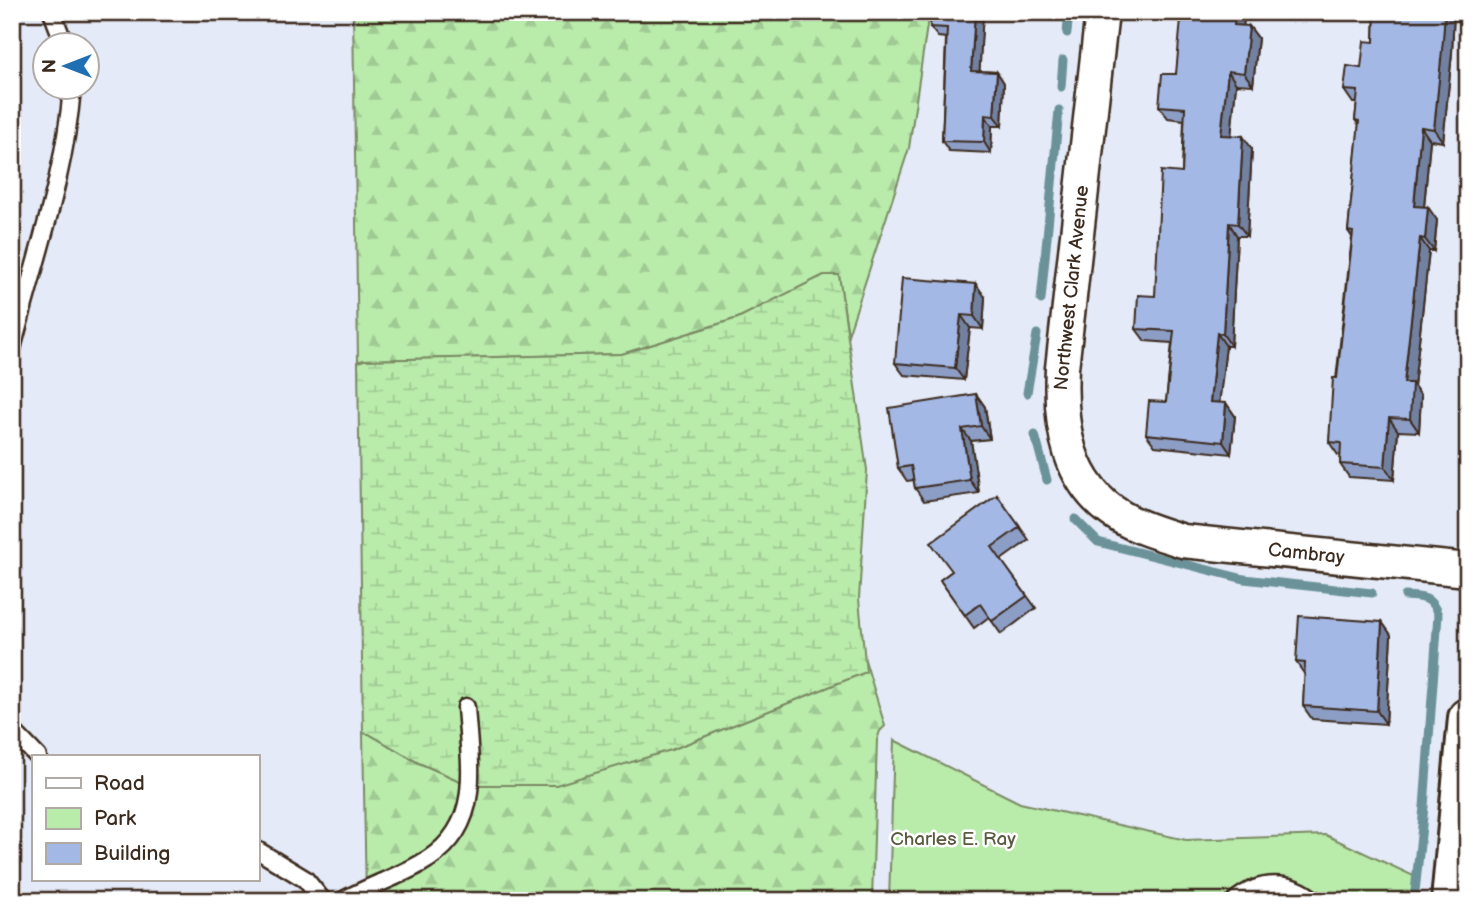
<svg xmlns="http://www.w3.org/2000/svg" width="1480" height="913" font-family="'Balsamiq Sans',sans-serif">
<defs>
<pattern id="forest-firs" width="22" height="20" patternUnits="userSpaceOnUse" patternTransform="scale(1.75)"><rect width="22" height="20" fill="#b9ebab"/><path d="M5 1l3.5 6h-7zM16 11l3.5 6h-7z" fill="#a0ca93"/></pattern>
<pattern id="wetland-marsh" width="20" height="14" patternUnits="userSpaceOnUse" patternTransform="scale(1.75)"><rect width="20" height="14" fill="#b9ebab"/><path d="M1 5h8M5 5V1M11 12h8M15 12V8" fill="none" stroke="#a0ca93"/></pattern>
</defs>
<rect width="100%" height="100%" fill="#e4eaf8"/>
<filter id="ink" filterUnits="userSpaceOnUse"><feTurbulence type="fractalNoise" baseFrequency=".0143" numOctaves="2"/><feDisplacementMap in="SourceGraphic" scale="14" xChannelSelector="R" yChannelSelector="G"/><feConvolveMatrix kernelMatrix="1 2 1 2 8 2 1 2 1" color-interpolation-filters="sRGB"/></filter>
<g filter="url(#ink)">
<!-- forest -->
<path fill="url(#forest-firs)" stroke="#7a8a64" stroke-width="2" d="M 353,12 L 929,12 L 909,148 L 848,335 L 839,276 L 824,275 L 738,318 L 622,354 L 364,360 L 358,362 Z
M 865,660 L 885,726 L 880,731 L 877,740 L 872,901 L 366,901 L 363,733 L 369,734 L 419,763 L 469,785 L 671,750 L 865,672 Z"/>
<!-- wetland -->
<path fill="url(#wetland-marsh)" stroke="#7a8a64" stroke-width="2" d="M 824,275 L 839,275 L 867,470 L 859,599 L 866,672 L 671,750 L 556,785 L 469,785 L 419,763 L 369,734 L 363,733 L 358,362 L 364,360 L 622,354 L 738,318 Z"/>
<!-- park -->
<path fill="#b9ebab" stroke="#7a8a64" stroke-width="2" d="M 894,740 L 1020,803 L 1186,840 L 1326,835 L 1418,878 L 1416,901 L 889,901 Z"/>
<g fill="none" stroke-linecap="round" stroke-linejoin="round">
<!-- stream -->
<path stroke="#6a9298" stroke-width="9" d="M 1067,33 L 1069,12
M 1061,87 L 1063,60
M 1041,300 L 1059,110
M 1027,393 L 1037,334
M 1035,435 L 1047,480
M 1075,519 L 1098,542 L 1244,579 L 1372,593
M 1405,596 C 1423,597 1431,596 1438,615 L 1424,807 L 1414,901"/>
<defs>
<path id="lane" d="M 52,12 L 65,46
M 12,349 C 34,262 65,177 72,88
M 12,730 L 38,757
M 257,850 L 305,879 L 323,901
M 342,901 C 367,887 395,878 420,864 C 484,829 470,769 466,707
M 1235,901 C 1259,880 1291,880 1315,901"/>
<g id="street">
<path id="s1" d="M 1102,12 L 1062,368 C 1059,425 1067,485 1121,517 C 1141,529 1162,534 1183,541 L 1468,570"/>
</g>
<path id="secondary" d="M 1451,901 L 1468,718"/>
</defs>
<!-- lane casing -->
<use href="#lane" stroke="#3b2a1e" stroke-width="21"/>
<!-- street casing -->
<use href="#street" stroke="#3b2a1e" stroke-width="37"/>
<!-- secondary casing -->
<use href="#secondary" stroke="#3b2a1e" stroke-width="44"/>
<!-- lane -->
<use href="#lane" stroke="#fff" stroke-width="16"/>
<!-- street -->
<use href="#street" stroke="#fff" stroke-width="32"/>
<!-- secondary -->
<use href="#secondary" stroke="#fff" stroke-width="38"/>
</g>
<!-- wall -->
<path fill="#8d9ec6" stroke="#3b2a1e" stroke-width="2" d="M 918,12 L 983,12 L 979,71 L 997,72 L 1004,83 L 1002,126 L 992,126 L 991,153 L 949,151 L 942,141 L 946,38 L 938,37 L 930,27 L 931,21 L 924,21 Z
M 1190,12 L 1244,12 L 1243,26 L 1249,26 L 1258,38 L 1253,85 L 1236,84 L 1231,136 L 1252,149 L 1247,236 L 1237,236 L 1231,346 L 1226,346 L 1219,403 L 1226,403 L 1235,416 L 1231,454 L 1155,446 L 1146,434 L 1166,402 L 1172,343 L 1145,341 L 1136,329 L 1155,296 L 1182,173 L 1184,120 L 1168,118 L 1159,106 L 1176,74 L 1190,20 Z
M 1375,12 L 1454,12 L 1452,53 L 1443,142 L 1430,140 L 1424,207 L 1437,220 L 1434,251 L 1429,251 L 1414,386 L 1421,396 L 1419,432 L 1398,431 L 1394,480 L 1349,477 L 1340,464 L 1341,455 L 1338,455 L 1329,442 L 1352,237 L 1348,231 L 1359,125 L 1355,120 L 1357,103 L 1353,103 L 1344,90 L 1361,68 L 1374,42 Z
M 985,297 L 983,329 L 970,328 L 964,380 L 904,375 L 895,363 Z
M 976,394 L 985,407 L 990,439 L 971,441 L 979,493 L 924,501 L 915,488 L 914,480 L 907,481 L 898,468 Z
M 997,495 L 1029,540 L 1001,560 L 1036,608 L 1001,634 L 989,617 L 974,628 L 940,580 L 952,571 Z
M 1382,622 L 1391,635 L 1386,724 L 1312,719 L 1303,706 L 1305,675 L 1296,662 Z"/>
<!-- shaded-wall -->
<path fill="#7381a1" stroke="#3b2a1e" stroke-width="2" d="M 975,12 L 983,12 L 979,81 L 971,71 Z
M 1235,12 L 1244,12 L 1243,37 L 1234,25 Z
M 1445,12 L 1454,12 L 1452,53 L 1443,142 L 1434,129 Z
M 1249,26 L 1258,38 L 1253,85 L 1244,73 Z
M 1228,71 L 1236,84 L 1230,148 L 1221,135 Z
M 997,72 L 1004,83 L 1002,126 L 994,116 Z
M 985,115 L 992,126 L 991,153 L 984,142 Z
M 1421,127 L 1430,140 L 1423,218 L 1414,206 Z
M 1243,136 L 1252,149 L 1247,236 L 1238,224 Z
M 1428,207 L 1437,220 L 1434,251 L 1425,239 Z
M 1229,223 L 1237,236 L 1231,346 L 1223,334 Z
M 1420,238 L 1429,251 L 1414,386 L 1421,396 L 1419,432 L 1410,419 L 1404,383 Z
M 976,284 L 985,297 L 983,329 L 974,316 Z
M 961,315 L 970,328 L 964,380 L 955,368 Z
M 1217,333 L 1226,346 L 1218,414 L 1210,402 Z
M 976,394 L 985,407 L 990,439 L 981,426 Z
M 1226,403 L 1235,416 L 1231,454 L 1223,442 Z
M 1389,418 L 1398,431 L 1394,480 L 1385,467 Z
M 962,429 L 971,441 L 979,493 L 970,480 Z
M 1382,622 L 1391,635 L 1386,724 L 1377,711 Z"/>
<!-- building -->
<path fill="#a4b8e6" stroke="#3b2a1e" stroke-width="2" d="M 931,12 L 975,12 L 971,71 L 997,72 L 994,116 L 985,115 L 984,142 L 942,141 L 947,28 L 930,27 Z
M 1190,12 L 1235,12 L 1234,25 L 1249,26 L 1244,73 L 1228,71 L 1221,135 L 1243,136 L 1238,224 L 1229,223 L 1223,334 L 1217,333 L 1210,402 L 1226,403 L 1223,442 L 1146,434 L 1149,401 L 1166,402 L 1174,331 L 1136,329 L 1138,295 L 1155,296 L 1161,171 L 1182,173 L 1185,108 L 1159,106 L 1162,74 L 1176,74 L 1181,19 L 1190,20 Z
M 1375,12 L 1445,12 L 1443,40 L 1434,129 L 1421,127 L 1414,206 L 1428,207 L 1425,239 L 1420,238 L 1404,383 L 1412,383 L 1410,419 L 1389,418 L 1385,467 L 1340,464 L 1341,443 L 1329,442 L 1333,378 L 1337,378 L 1353,232 L 1348,231 L 1359,121 L 1355,120 L 1358,91 L 1344,90 L 1347,66 L 1361,68 L 1364,41 L 1374,42 Z
M 902,278 L 976,284 L 974,316 L 961,315 L 955,368 L 895,363 Z
M 976,394 L 981,426 L 962,429 L 970,480 L 915,488 L 911,466 L 898,468 L 889,408 Z
M 997,495 L 1020,527 L 992,547 L 1027,596 L 992,621 L 980,604 L 965,615 L 940,580 L 952,571 L 931,543 Z
M 1299,616 L 1382,622 L 1377,711 L 1303,706 L 1305,663 L 1296,662 Z"/>
</g>
<g text-anchor="middle" dominant-baseline="central" stroke-width="5" stroke-linejoin="round" paint-order="stroke">
<!-- street labels -->
<g font-size="19" fill="#3b2a1e" stroke="#fff">
<text transform="translate(1072 288) rotate(-84)">Northwest Clark Avenue</text>
<text stroke="none"><textPath href="#s1" startOffset="718">Cambray</textPath></text>
</g>
<!-- park labels -->
<g font-size="19" fill="#5a5a41" stroke="#fff">
<text x="953" y="839">Charles E. Ray</text>
</g>
</g>
<!-- margin -->
<rect width="1480" height="913" fill="none" stroke="#fff" stroke-width="42"/>
<rect x="21" y="21" width="1438" height="871" fill="none" stroke="#3b2a1e" stroke-width="2.5" filter="url(#ink)"/>
<!-- legend -->
<rect x="32" y="755" width="228" height="126" fill="#ffffff" stroke="#b1aaa5" stroke-width="2"/>
<rect x="46" y="778" width="35" height="10" fill="#ffffff" stroke="#b1aaa5" stroke-width="2"/>
<text x="94" y="790" font-size="21" fill="#3b2a1e">Road</text>
<rect x="46" y="808" width="35" height="21" fill="#b9ebab" stroke="#b1aaa5" stroke-width="2"/>
<text x="94" y="825" font-size="21" fill="#3b2a1e">Park</text>
<rect x="46" y="843" width="35" height="21" fill="#a4b8e6" stroke="#b1aaa5" stroke-width="2"/>
<text x="94" y="860" font-size="21" fill="#3b2a1e">Building</text>
<!-- north arrow -->
<g transform="translate(66 66) rotate(270)"><circle r="33" fill="#ffffff" stroke="#b1aaa5" stroke-width="2"/>
<path d="M0-5L12 26L0 18L-12 26Z" fill="#1f6fb2"/>
<text y="-10" font-size="19" font-weight="bold" text-anchor="middle" fill="#3b2a1e">N</text>
</g>
</svg>
